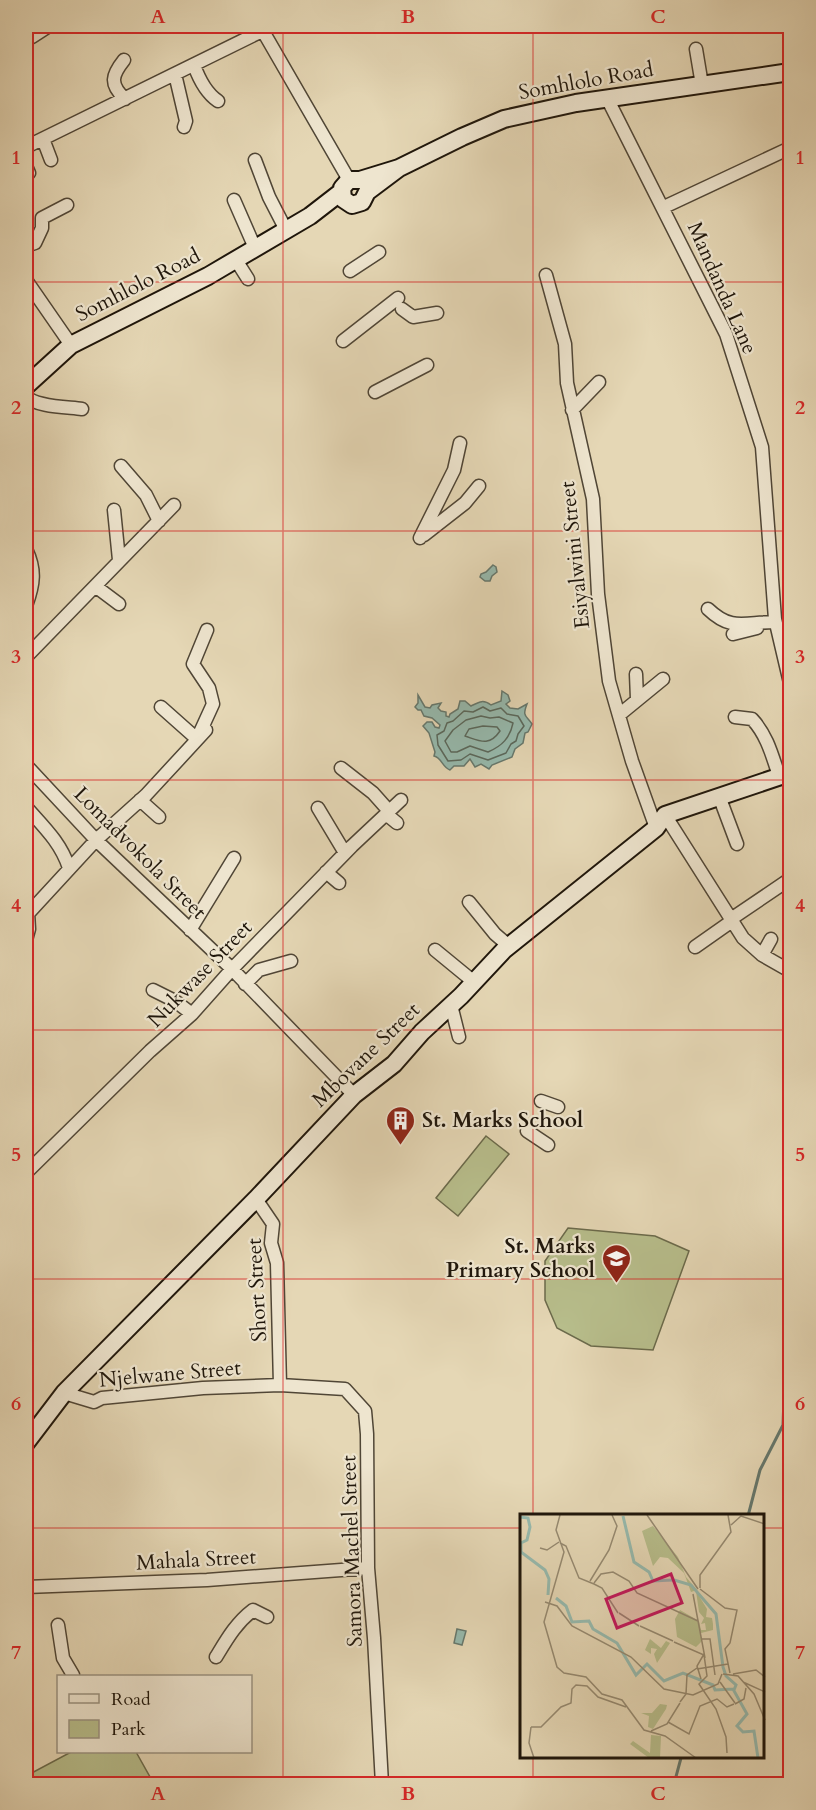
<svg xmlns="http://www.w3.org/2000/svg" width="816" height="1810" font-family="Cardo,serif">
<rect width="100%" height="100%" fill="#e5d7b5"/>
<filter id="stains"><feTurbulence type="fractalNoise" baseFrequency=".00333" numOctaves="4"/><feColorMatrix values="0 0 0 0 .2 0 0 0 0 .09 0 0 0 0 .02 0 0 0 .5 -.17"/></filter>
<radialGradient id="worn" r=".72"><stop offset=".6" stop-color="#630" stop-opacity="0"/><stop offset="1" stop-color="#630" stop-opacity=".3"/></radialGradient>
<!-- green -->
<path fill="#b7bd8b" stroke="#6b6a4b" stroke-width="1.5" d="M 486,1136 L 509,1154 L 458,1216 L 436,1198 Z
M 568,1228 L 655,1236 L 689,1251 L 653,1350 L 591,1346 L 557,1328 L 545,1300 L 545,1261 Z
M 71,1752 L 136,1752 L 154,1784 L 26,1784 L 26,1776 Z"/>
<!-- water -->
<path fill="#96baae" stroke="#66786d" stroke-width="1.5" d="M 493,565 L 496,567 L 497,572 L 492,576 L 490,581 L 485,581 L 480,577 L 481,574 L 486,572 Z
M 502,691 L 508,695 L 510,701 L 506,704 L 510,708 L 518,709 L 527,704 C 522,717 526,715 532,724 L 528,732 L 525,733 L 523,743 L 515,749 L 512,757 L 492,765 L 489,769 L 481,764 L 475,767 L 470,759 L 464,766 L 454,766 L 450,770 C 442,767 442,758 434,756 L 435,752 L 429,733 L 423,726 L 427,722 L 432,722 L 435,727 L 439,728 L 440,725 L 432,718 L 424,716 L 421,710 L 418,710 L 415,707 L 418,703 L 418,695 L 425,707 L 430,708 L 432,705 L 441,703 L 438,708 L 441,711 L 446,712 L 446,716 L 449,717 L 450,714 L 458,709 L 460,701 L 465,701 L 471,706 C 479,702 483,699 491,705 L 501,701 Z
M 457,1629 L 466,1631 L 462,1645 L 454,1643 Z"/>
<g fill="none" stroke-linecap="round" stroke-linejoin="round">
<!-- shore -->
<path stroke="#5a685c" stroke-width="1.5" d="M 483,707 L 490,711 L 501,708 L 507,714 L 518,716 L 524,726 L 518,734 L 516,741 L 511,744 L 506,753 L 488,760 L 470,754 L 461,760 L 448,761 L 438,745 L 437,735 L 444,731 L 447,723 L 453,721 L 464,711 L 473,712 Z
M 481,716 L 490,718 L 499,717 L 513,723 C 510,738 502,746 488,752 L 470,746 L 457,752 L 451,752 L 445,741 L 453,730 L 466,720 Z
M 483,726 L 497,727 L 500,731 C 489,747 480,741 465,736 L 469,729 Z"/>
<!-- stream -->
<path stroke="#66786d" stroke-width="3" d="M 748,1516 L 760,1470 L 783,1425 L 786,1342 L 790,1334
M 674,1784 L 681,1758"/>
<defs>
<path id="street" d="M 260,26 L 349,180
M 788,26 L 790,29
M 32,37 L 49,26
M 696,49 L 702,85
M 124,60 C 112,75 109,84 125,99
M 194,65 C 199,79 206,93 218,101
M 175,74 L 186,121 L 184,127
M 607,98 L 726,334 L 762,447 L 775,619 L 790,683
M 43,139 L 51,160
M 26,147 L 262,31
M 255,160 L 269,197 L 286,230
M 26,166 L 29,173
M 234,200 L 255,248
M 664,207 L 790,148
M 26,246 L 35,243 L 42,228 L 42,218 L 67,205
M 236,260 L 248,279
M 350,271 L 379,252
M 546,275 L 565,344 L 567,383 L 593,499 L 598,594 L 609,681 L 632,761 L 656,828
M 26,280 L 71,345
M 402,309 L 413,317 L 437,313
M 343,341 L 398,298
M 375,392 L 427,365
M 26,396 C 35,407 68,407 82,409
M 572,410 L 599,382
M 121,466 L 146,495 L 159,521
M 114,510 L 119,560
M 424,535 L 465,503 L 479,486
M 420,538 L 454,470 L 460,443
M 26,549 C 36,570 34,584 26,606
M 95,586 L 119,604
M 708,609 C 732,632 745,622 775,622
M 733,634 L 757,628
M 26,657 L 174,505
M 636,674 L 637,699
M 161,707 L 197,739 L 213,704 L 209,688 L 193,664 L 207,630
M 619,715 L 663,679
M 735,717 L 752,719 C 767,735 772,755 779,776
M 26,765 L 96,840 L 232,969 L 354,1095
M 341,768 L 373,793 L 389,811
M 719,796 L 737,844
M 140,800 L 159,817
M 27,808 C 44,827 61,843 69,868
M 318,808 L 345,853
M 386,814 L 397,823
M 665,815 L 743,938 L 762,955 L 790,971
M 326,872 L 339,883
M 469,902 L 495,934 L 509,946
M 26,916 L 96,840 L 146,795 L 206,730
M 731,919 L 790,879
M 190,930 L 234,858
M 26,940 L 29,929 L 28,912
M 695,947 L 732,921
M 435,950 L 474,982
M 762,955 L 771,939
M 245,984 L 259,970 L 291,961
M 153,990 L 175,1001 L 192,1014
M 451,1005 L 459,1037
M 541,1101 L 558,1107
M 527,1131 L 548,1145
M 26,1173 L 150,1051 L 192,1014 L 232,969 L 352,846 L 401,800
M 256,1199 L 273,1224 L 271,1243 L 277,1263 L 280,1385
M 64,1393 L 94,1402 L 102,1398 L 203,1388 L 280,1385 L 345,1389 L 365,1411 L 367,1434 L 368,1568 L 374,1638 L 382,1784
M 26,1587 L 207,1580 L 368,1568
M 58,1625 L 63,1658 L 73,1675
M 216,1657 C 227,1639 236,1623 253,1610 L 267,1617"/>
<path id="secondary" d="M 399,168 L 360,180 L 349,180 L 342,188 L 343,199 L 352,205 L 362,202 L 367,192 L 399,168 L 462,137 L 504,119 L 576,103 L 790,72
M 26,386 L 71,345 L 208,276 L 310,216 L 341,192
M 26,1443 L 64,1393 L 256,1199 L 354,1095 L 394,1064 L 422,1032 L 461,996 L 504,950 L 656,828 L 665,815 L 790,773"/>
</defs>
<!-- street casing -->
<use href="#street" stroke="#504636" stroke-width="15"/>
<!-- secondary casing -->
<use href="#secondary" stroke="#1f160b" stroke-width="20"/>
<!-- street -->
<use href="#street" stroke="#eee5cf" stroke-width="12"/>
<!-- secondary -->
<use href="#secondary" stroke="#eee5cf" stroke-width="16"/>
</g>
<!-- grid -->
<path fill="none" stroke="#d62828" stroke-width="1.5" stroke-opacity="0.55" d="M 283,26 L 283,1784M 533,26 L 533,1516M 26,282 L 790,282M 26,531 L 790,531M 26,780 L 790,780M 26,1030 L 790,1030M 26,1279 L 790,1279M 26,1528 L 522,1528M 764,1528 L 790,1528M 533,1758 L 533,1784"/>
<!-- icons -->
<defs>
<symbol id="building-pin" viewBox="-11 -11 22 30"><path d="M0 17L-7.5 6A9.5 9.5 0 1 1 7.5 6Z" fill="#8f2418" stroke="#eee5cf"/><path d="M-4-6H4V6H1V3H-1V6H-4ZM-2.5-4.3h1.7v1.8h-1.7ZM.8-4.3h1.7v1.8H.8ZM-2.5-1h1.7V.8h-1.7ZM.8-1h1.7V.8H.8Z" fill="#fff"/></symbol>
<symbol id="school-pin" viewBox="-11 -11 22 30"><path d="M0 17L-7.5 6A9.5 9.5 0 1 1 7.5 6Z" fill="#8f2418" stroke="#eee5cf"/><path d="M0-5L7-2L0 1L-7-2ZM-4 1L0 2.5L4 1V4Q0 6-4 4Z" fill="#fff"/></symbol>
</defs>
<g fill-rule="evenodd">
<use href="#building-pin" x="384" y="1104" width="33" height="45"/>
<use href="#school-pin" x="600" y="1242" width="33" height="45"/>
</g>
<g text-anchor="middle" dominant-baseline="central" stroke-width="4.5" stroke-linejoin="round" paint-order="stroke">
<!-- street labels -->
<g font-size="21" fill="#1f160b" stroke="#eee5cf">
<text transform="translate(586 81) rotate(-10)">Somhlolo Road</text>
<text transform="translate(138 285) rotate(-27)">Somhlolo Road</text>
<text transform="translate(722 288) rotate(66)">Mandanda Lane</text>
<text transform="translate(575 555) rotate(-96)">Esiyalwini Street</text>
<text transform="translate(140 853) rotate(45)">Lomadvokola Street</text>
<text transform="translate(200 974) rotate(-46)">Nukwase Street</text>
<text transform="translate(366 1055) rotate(-44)">Mbovane Street</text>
<text transform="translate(257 1290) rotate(-93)">Short Street</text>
<text transform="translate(170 1374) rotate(-5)">Njelwane Street</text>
<text transform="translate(352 1551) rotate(-92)">Samora Machel Street</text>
<text transform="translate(196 1560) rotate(-3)">Mahala Street</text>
</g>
<!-- poi labels -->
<g font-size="21" font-weight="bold" fill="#1f160b" stroke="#eee5cf" text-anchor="start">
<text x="422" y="1120">St. Marks School</text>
<text x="595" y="1246" text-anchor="end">St. Marks<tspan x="595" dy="24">Primary School</tspan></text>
</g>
</g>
<!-- overview -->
<g transform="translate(520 1514)">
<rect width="244" height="244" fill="#e5d7b5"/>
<path d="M 133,12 L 158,43 L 166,63 L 177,76 L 171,78 L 164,59 L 148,44 L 140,43 L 133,52 L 122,17 ZM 176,77 L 187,95 L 186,103 L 192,104 L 193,110 L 193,116 L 181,119 L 181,128 L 176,133 L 157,123 L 155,105 L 160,96 L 179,107 L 181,116 L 186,116 L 185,109 L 181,110 L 184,104 L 179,98 ZM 130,125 L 141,134 L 146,127 L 150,129 L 137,149 L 134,140 L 137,135 L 131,134 L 131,140 L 125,136 ZM 140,190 L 147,191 L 146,195 L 133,215 L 128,213 L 129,202 L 121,199 L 132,199 ZM 131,221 L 141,222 L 140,244 L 129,244 L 110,230 L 113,227 L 130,239 Z" fill="#b7bd8b"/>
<path fill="none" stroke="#96baae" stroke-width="3" d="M 103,2 L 114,48 L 129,58 L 133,67 L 153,66M 0,3 L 8,4 L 10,13 L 7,26 L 1,29 L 1,38 L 25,56 L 29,65 L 28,81M 154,66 L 171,71 L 196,100 L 203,153 L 206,162 L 216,171 L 214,176M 36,84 L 46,92 L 52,108 L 69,107 L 73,115 L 97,129 L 116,161 L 127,150 L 144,167 L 163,159 L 193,171 L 195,176 L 213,175 L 227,200 L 217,212 L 223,218 L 234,217 L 238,244"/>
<path fill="none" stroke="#968a71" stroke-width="1.5" d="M 40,1 L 36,16 L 44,38 L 24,108 L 37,153 L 44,159 L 66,163 L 82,180 L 102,186 L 124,216 L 145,222 L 176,244M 127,1 L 178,75M 211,11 L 221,2 L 245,10M 40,29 L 46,32 L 59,64 L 74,70M 20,34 L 27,36 L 39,28M 70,67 L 89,36 L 97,12 L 92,1M 74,69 L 81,60 L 93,58 L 109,67 L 117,79 L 178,107M 74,70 L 82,74 L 98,99M 180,74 L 180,61 L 211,18 L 208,1M 180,75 L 205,94 L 217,96 L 210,129 L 205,135 L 210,159M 173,80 L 185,144M 25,88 L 37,92 L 52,112 L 111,143 L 144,175 L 173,181 L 198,170 L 202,160M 99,99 L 119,112M 120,112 L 153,127M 182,125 L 190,125 L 195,161M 154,128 L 184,141 L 187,162 L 179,170 L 196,195 L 206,223 L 207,239M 177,155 L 208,150M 203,160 L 218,162 L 234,180 L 245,206M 213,160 L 236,156 L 245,163M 181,165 L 177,152 L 184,140M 200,168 L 215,189M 223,168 L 245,178M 160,188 L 166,180 L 167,161 L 177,154M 215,190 L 224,185 L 226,174M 148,208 L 169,220 L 180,192 L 197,185 L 207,193 L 214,190M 11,213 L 9,229 L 14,244M 11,213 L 21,213 L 41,193 L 51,189 L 52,175 L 56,171 L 67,172 L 78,183 L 106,193M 131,217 L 147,210 L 160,189"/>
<path fill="#c2185b" fill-opacity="0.15" stroke="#c2185b" stroke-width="3" d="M 151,60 L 162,89 L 97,114 L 86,85 Z"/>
<rect width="244" height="244" fill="none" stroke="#1f160b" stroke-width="3"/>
</g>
<!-- margin -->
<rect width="816" height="1810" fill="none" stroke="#e5d7b5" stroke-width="66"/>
<!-- legend -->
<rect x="57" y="1675" width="195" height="78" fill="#eee5cf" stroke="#9b9281" stroke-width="1.5"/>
<rect x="69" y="1694" width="30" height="9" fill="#eee5cf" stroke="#9b9281" stroke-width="1.5"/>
<text x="111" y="1705" font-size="18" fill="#1f160b">Road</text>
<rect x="69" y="1720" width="30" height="18" fill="#b7bd8b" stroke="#9b9281" stroke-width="1.5"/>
<text x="111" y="1735" font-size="18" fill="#1f160b">Park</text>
<rect x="33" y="33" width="750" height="1744" fill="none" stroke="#d62828" stroke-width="2"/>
<g font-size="20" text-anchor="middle" font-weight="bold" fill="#d62828">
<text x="158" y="23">A</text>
<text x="408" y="23">B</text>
<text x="658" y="23">C</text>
<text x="16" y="164">1</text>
<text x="800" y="164">1</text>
<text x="16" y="414">2</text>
<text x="800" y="414">2</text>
<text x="16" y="663">3</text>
<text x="800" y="663">3</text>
<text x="16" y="912">4</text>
<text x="800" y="912">4</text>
<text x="16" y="1161">5</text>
<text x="800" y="1161">5</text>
<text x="16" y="1410">6</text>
<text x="800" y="1410">6</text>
<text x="16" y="1659">7</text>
<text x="800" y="1659">7</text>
<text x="158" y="1800">A</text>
<text x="408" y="1800">B</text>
<text x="658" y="1800">C</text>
</g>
<rect width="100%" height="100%" filter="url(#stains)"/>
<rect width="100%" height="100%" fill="url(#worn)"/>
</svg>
